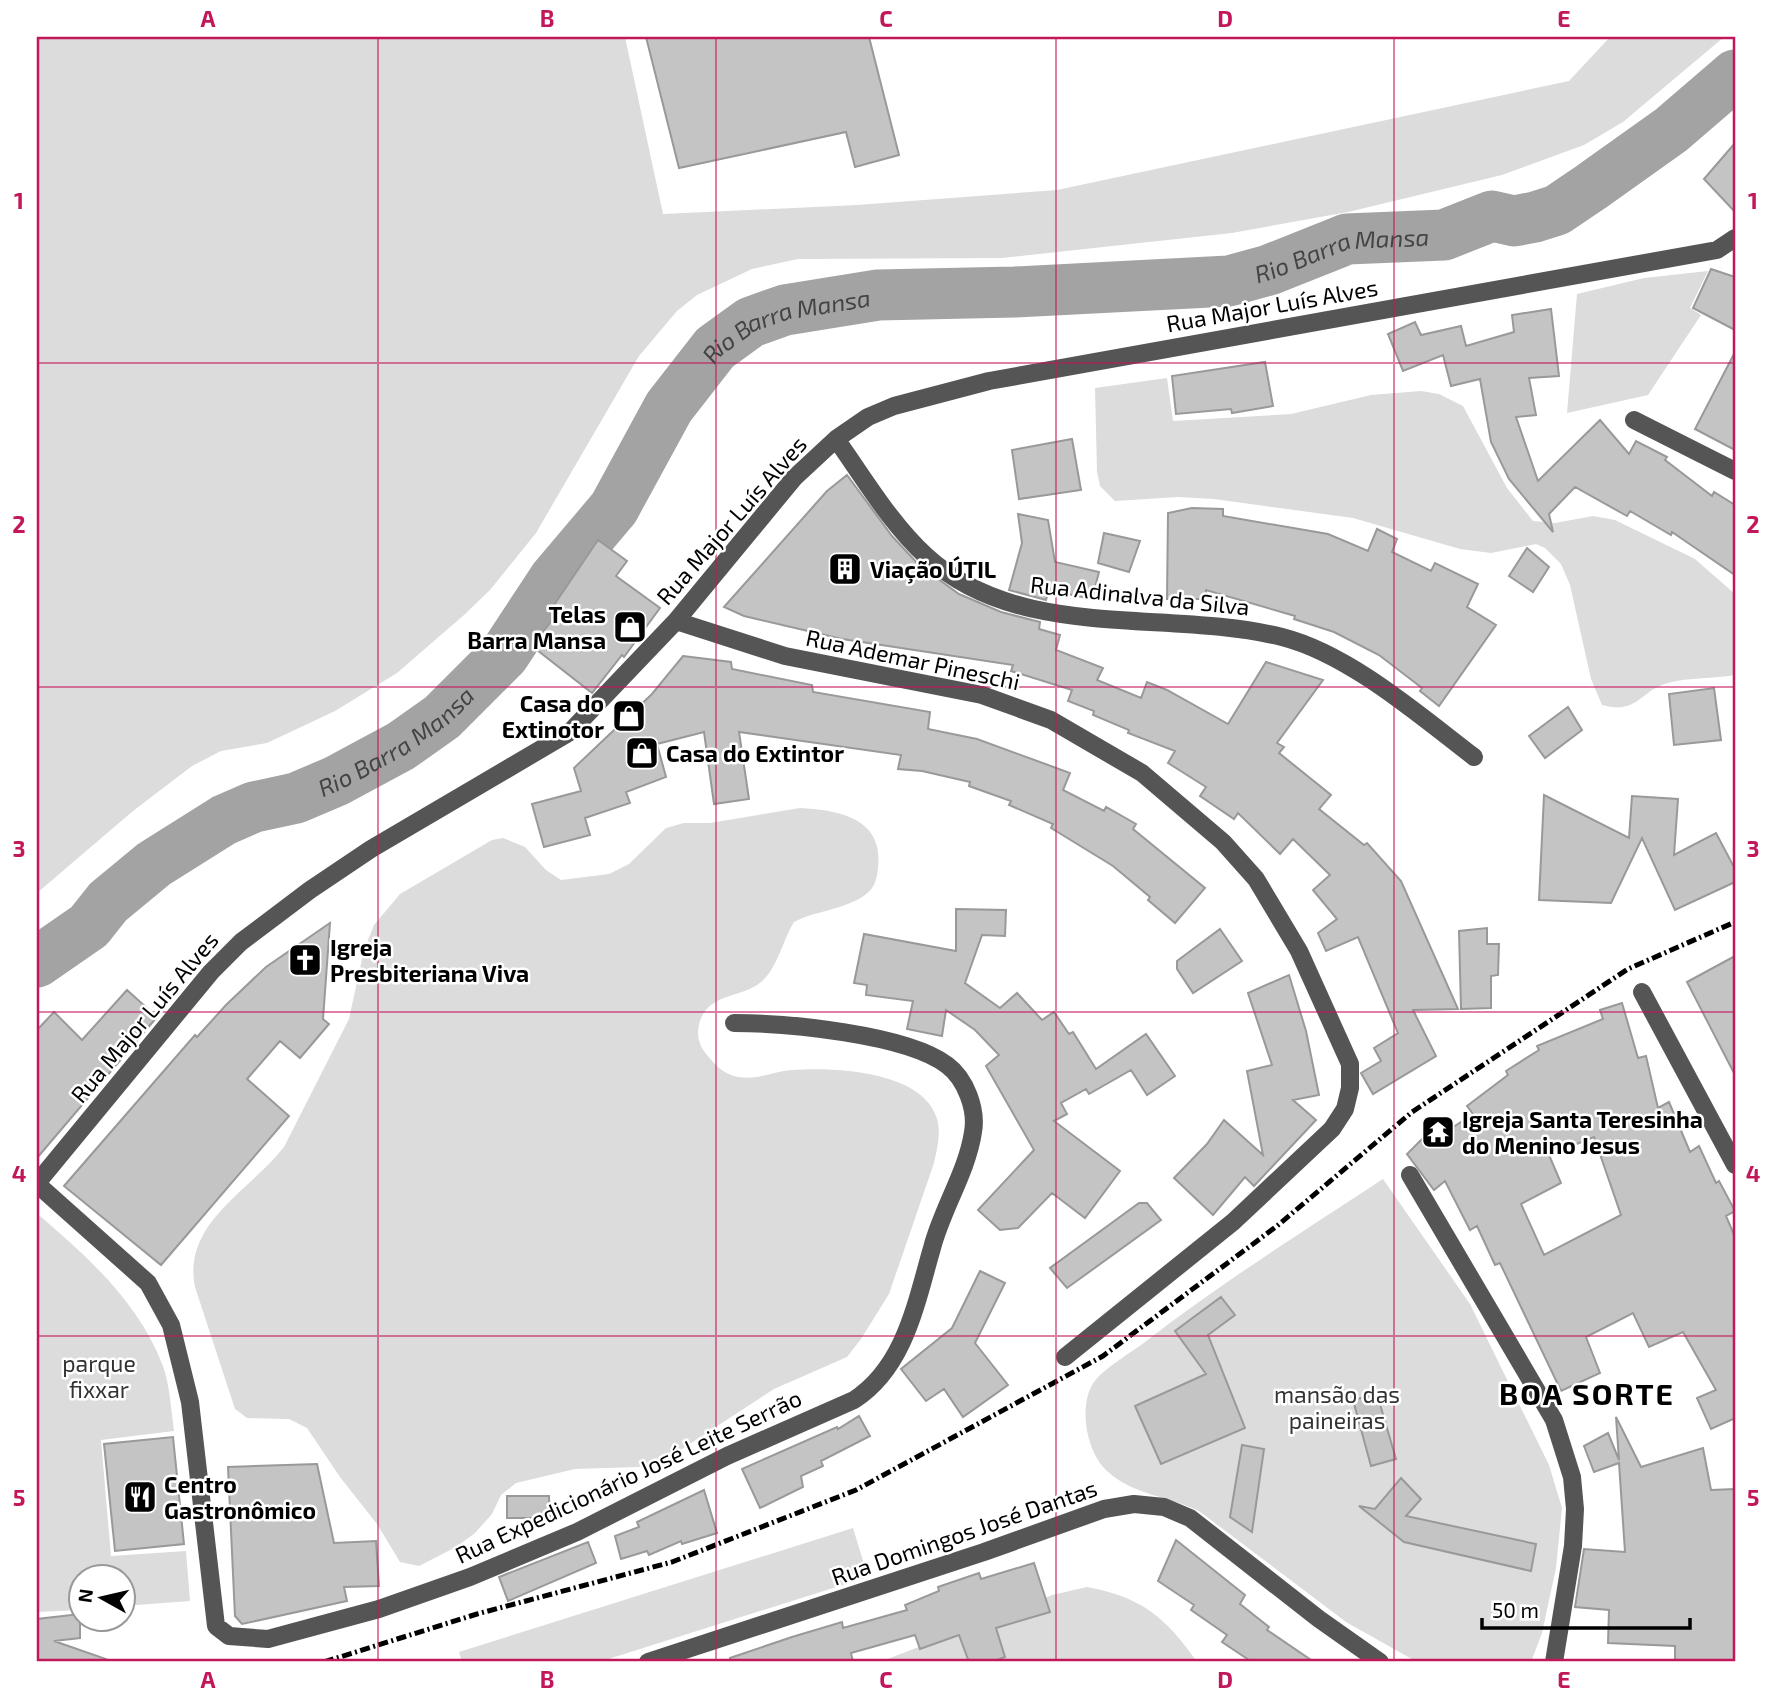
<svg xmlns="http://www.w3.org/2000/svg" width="1772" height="1699" font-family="'Exo 2',sans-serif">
<rect width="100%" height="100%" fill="#fff"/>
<!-- green -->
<path fill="#dcdcdc" d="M 37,37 L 625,37 L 663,214 L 857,205 L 1057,190 L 1569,81 L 1610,37 L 1724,37 L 1623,122 L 1584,145 L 1502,175 L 1348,212 L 1232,233 L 1002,258 L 798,259 L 752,269 L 697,295 L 677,311 L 639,356 L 536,533 L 490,590 L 464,615 L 397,673 L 335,711 L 267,743 L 221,751 L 192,766 L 133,811 L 37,893 Z
M 1708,271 L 1690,308 L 1701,315 L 1648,395 L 1567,413 L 1577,294 L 1644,278 Z
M 1167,378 L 1173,421 L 1291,414 L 1371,395 L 1421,391 L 1439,394 L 1463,406 L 1507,488 L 1533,521 L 1555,523 L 1593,516 L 1615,520 L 1695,559 L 1735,594 L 1735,675 C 1713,679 1690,677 1668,683 C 1639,691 1638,715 1602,705 L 1591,679 L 1570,585 L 1561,564 L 1545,548 L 1536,544 L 1491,553 L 1460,549 L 1353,518 L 1214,499 L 1178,497 L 1115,501 L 1100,486 L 1097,472 L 1095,388 Z
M 800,808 C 838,810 884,818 878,867 C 877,879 875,888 865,895 C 844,910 817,910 794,922 C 783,940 777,969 761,982 C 742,998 709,993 700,1021 C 696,1033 698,1045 707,1055 C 714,1063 720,1071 731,1075 C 752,1083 772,1071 793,1070 C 834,1067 920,1071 936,1116 C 942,1130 937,1149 934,1163 L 889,1294 L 861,1339 L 847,1357 L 774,1389 L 673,1455 L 639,1467 L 575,1469 L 516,1483 L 501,1495 L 492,1514 L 475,1533 L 456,1547 L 419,1566 L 400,1562 L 377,1524 L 340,1477 L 307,1428 L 289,1419 L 247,1418 L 235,1409 L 195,1287 C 182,1223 250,1191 284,1147 L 349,1019 L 364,950 L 374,925 L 400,894 L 492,840 L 503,838 L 525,847 L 546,870 L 561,880 L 609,874 L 629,864 L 666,828 L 684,823 L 710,823 Z
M 1383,1179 L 1470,1304 L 1549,1465 L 1562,1508 L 1556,1568 L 1542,1633 L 1531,1662 L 1417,1662 L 1346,1622 L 1199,1511 C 1170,1497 1131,1494 1107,1471 C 1086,1452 1078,1405 1094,1382 C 1103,1369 1132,1352 1145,1342 C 1221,1283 1302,1232 1383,1179 Z
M 40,1216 C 89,1258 139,1303 163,1366 C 170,1386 171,1410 174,1431 L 101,1440 L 111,1556 L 186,1551 L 190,1601 L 123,1606 L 122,1576 L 80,1576 L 80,1610 L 37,1612 L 37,1219 Z
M 853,1528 L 868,1577 L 599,1662 L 462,1662 L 459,1652 Z
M 1087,1587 C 1141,1597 1166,1617 1197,1662 L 880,1662 L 1052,1595 Z"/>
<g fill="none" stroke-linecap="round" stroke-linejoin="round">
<!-- river -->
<path stroke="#a3a3a3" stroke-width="51" id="s1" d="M 37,962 L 89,926 L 108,902 L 154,864 L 224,820 L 254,807 L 296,798 L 336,781 L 401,746 L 442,717 L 504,655 L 554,579 L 614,508 L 669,407 L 715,348 L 751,322 L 785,310 L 878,295 L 1015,292 L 1229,281 L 1269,270 L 1347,239 L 1444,235 L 1492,216 L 1514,221 L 1535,217 L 1557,210 L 1591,187 L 1671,130 L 1735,75"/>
</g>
<!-- building -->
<path fill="#c4c4c4" stroke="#999" stroke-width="2" fill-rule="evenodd" d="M 646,37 L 869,37 L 899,155 L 855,167 L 846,132 L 679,168 Z
M 1735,143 L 1735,212 L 1704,179 Z
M 1711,269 L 1735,277 L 1735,330 L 1693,308 Z
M 1551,309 L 1559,376 L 1529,378 L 1536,415 L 1516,417 L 1538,481 L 1600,420 L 1629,454 L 1636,441 L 1667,457 L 1665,460 L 1712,496 L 1714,492 L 1735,505 L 1735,575 L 1672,532 L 1671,535 L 1630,511 L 1627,516 L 1575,487 L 1549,514 L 1553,532 L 1509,479 L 1491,442 L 1480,379 L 1451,386 L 1443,355 L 1403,371 L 1388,334 L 1415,322 L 1421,335 L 1461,326 L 1466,346 L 1514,332 L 1512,315 Z
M 1735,352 L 1735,450 L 1695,429 Z
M 1265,362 L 1273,406 L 1232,413 L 1231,409 L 1176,414 L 1172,376 Z
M 1072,439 L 1081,490 L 1019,499 L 1012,450 Z
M 847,475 L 892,536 L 919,565 L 959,594 L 1001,612 L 1040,622 L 1039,629 L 1060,635 L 1056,650 L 1103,668 L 1097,680 L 1141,698 L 1147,682 L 1167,690 L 1228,724 L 1266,662 L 1323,680 L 1277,743 L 1284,747 L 1279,753 L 1331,795 L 1319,809 L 1364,845 L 1367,843 L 1401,881 L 1458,1009 L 1413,1010 L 1436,1056 L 1373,1094 L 1361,1073 L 1381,1061 L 1374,1048 L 1398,1033 L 1358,937 L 1326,951 L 1318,933 L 1337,919 L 1313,890 L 1330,875 L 1293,839 L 1280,854 L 1238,813 L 1234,819 L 1200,796 L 1206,787 L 1168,763 L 1175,751 L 1128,733 L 1129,730 L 1093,715 L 1094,711 L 1068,701 L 1072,690 L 1011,671 L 1013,665 L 842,639 L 744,616 L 724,607 L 827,491 Z
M 1192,508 L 1223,509 L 1223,516 L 1328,534 L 1368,551 L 1377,529 L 1397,539 L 1392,552 L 1431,571 L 1435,563 L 1478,584 L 1467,607 L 1496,625 L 1439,706 L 1420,691 L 1422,688 L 1379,655 L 1334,632 L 1294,619 L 1295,616 L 1206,590 L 1206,599 L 1167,599 L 1168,513 Z
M 1018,514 L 1048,520 L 1055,562 L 1099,572 L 1092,599 L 1049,590 L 1046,600 L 1009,590 L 1022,543 Z
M 1104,533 L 1140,541 L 1129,572 L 1098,563 Z
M 598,540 L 627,561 L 616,576 L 660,608 L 624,657 L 622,655 L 592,693 L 532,646 L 560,610 L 554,605 Z
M 1527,548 L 1549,567 L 1533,592 L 1509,576 Z
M 683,656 L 731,662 L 732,669 L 812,685 L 813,692 L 930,712 L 928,729 L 977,739 L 1070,773 L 1063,790 L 1104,811 L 1106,807 L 1136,824 L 1133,829 L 1205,888 L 1175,923 L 1148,900 L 1150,897 L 1113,866 L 1051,828 L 1053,824 L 1009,805 L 1011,801 L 969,786 L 970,782 L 922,771 L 898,769 L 901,755 L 739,732 L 749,799 L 714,804 L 704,732 L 657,744 L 666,777 L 626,792 L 630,803 L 585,818 L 590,835 L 544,847 L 532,804 L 581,791 L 574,768 L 652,694 Z
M 1714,688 L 1721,740 L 1674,745 L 1669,694 Z
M 1568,707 L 1582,730 L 1545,758 L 1529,736 Z
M 1544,795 L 1629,838 L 1632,796 L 1678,799 L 1674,855 L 1716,833 L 1735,869 L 1735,882 L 1675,910 L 1642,838 L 1611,903 L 1539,900 Z
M 956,909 L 1006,910 L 1005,936 L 982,935 L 965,983 L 1000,1008 L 1017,993 L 1042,1020 L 1054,1012 L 1069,1034 L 1073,1032 L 1096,1069 L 1146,1034 L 1175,1076 L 1147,1095 L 1131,1070 L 1089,1094 L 1086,1089 L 1061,1103 L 1067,1114 L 1054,1121 L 1120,1171 L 1085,1218 L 1052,1193 L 1018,1228 L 1000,1230 L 978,1210 L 1034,1150 L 986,1066 L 999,1055 L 975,1030 L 946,1010 L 942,1036 L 907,1029 L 913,1001 L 866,995 L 867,985 L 854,983 L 864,934 L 956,951 Z
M 330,923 L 323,1019 L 329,1024 L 300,1058 L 280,1041 L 247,1079 L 289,1116 L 161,1265 L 64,1186 L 195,1035 L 197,1037 L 226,1005 L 266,967 Z
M 1487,928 L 1487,944 L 1499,944 L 1498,975 L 1491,976 L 1491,1008 L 1461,1009 L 1459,931 Z
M 1220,929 L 1242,961 L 1193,993 L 1177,969 L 1177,961 Z
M 1735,956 L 1735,1075 L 1687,982 Z
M 1289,975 L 1306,1031 L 1319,1095 L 1293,1100 L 1316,1120 L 1254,1186 L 1245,1177 L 1213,1215 L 1174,1178 L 1207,1144 L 1224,1120 L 1263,1155 L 1247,1071 L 1272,1065 L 1248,993 Z
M 127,990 L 157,1017 L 37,1158 L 37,1030 L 54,1012 L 82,1040 Z
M 1622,1003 L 1638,1058 L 1646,1056 L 1658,1108 L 1669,1102 L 1690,1152 L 1699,1146 L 1716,1183 L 1719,1181 L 1735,1211 L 1726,1216 L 1735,1237 L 1735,1422 L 1733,1419 L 1711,1429 L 1697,1398 L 1716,1390 L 1683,1332 L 1649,1347 L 1633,1313 L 1586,1337 L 1600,1373 L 1561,1391 L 1500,1263 L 1495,1265 L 1477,1226 L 1470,1230 L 1445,1181 L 1434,1190 L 1407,1154 L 1424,1137 L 1429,1143 L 1473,1114 L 1467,1106 L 1508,1075 L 1506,1071 L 1539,1050 L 1537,1046 L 1603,1019 L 1600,1010 ZM 1594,1137 L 1621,1215 L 1544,1255 L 1521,1204 L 1561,1183 L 1549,1155 Z
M 1139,1203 L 1147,1203 L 1161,1220 L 1067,1288 L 1050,1268 Z
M 980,1271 L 1005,1283 L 975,1343 L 1008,1385 L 963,1417 L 944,1389 L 926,1401 L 901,1369 L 952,1328 Z
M 1221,1297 L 1235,1315 L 1208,1335 L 1245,1428 L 1161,1464 L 1135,1406 L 1206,1374 L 1175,1331 Z
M 1377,1394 L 1396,1459 L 1371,1466 L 1353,1400 Z
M 859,1416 L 870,1436 L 821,1461 L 823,1466 L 801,1476 L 803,1487 L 760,1508 L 742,1469 L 837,1427 L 838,1429 Z
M 1616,1417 L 1641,1467 L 1703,1448 L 1711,1490 L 1735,1489 L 1735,1662 L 1675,1662 L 1675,1646 L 1608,1643 L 1609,1610 L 1575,1607 L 1584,1549 L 1625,1552 L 1619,1463 L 1594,1472 L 1584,1446 L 1608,1433 L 1619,1460 Z
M 173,1437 L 184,1544 L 115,1551 L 104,1444 Z
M 1242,1445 L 1264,1449 L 1252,1532 L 1230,1517 Z
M 317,1464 L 334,1543 L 376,1541 L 379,1586 L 344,1587 L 347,1601 L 242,1624 L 235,1616 L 228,1467 Z
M 1401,1478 L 1421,1499 L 1406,1516 L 1536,1544 L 1531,1571 L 1404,1542 L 1359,1506 L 1375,1509 Z
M 704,1490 L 717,1533 L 682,1544 L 681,1541 L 649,1555 L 647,1551 L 621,1559 L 615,1536 L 639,1527 L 637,1522 Z
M 507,1496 L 549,1496 L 550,1518 L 507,1518 Z
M 1176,1540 L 1245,1595 L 1240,1604 L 1269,1627 L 1267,1630 L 1314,1662 L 1252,1662 L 1222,1642 L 1227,1635 L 1191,1610 L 1194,1605 L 1158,1581 Z
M 588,1542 L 596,1563 L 508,1601 L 499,1577 Z
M 1034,1563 L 1050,1612 L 996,1628 L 1005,1657 L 992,1662 L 969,1662 L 959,1635 L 920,1649 L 915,1635 L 851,1653 L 853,1662 L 731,1662 L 730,1658 L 792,1637 L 842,1622 L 843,1628 L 907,1610 L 905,1605 L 939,1591 L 938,1587 L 979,1573 L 981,1579 Z
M 80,1614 L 80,1638 L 54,1641 L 106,1659 L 105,1662 L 37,1662 L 37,1619 Z"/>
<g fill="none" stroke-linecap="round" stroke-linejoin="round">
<!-- minor -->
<path stroke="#555" stroke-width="18" d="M 1634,420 L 1735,471
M 836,439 C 864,478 890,523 926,556 C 1021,643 1166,608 1282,637 C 1349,654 1419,715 1474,757
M 676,621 L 785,656 L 982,695 L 1051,720 L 1142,773 L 1223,842 L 1256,879 L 1299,951 L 1350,1064 L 1350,1088 L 1345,1109 L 1332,1129 L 1233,1222 L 1065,1357
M 1642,992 L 1735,1165
M 1410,1175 L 1554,1420 L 1572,1477 L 1575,1509 L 1573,1546 L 1554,1662
M 37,1183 L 211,972 L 241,942 L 310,890 L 371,849 L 570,732 L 676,621 L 794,478 L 836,439 L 868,417 L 894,406 L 989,381 L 1717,250 L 1735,238
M 37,1184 L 148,1283 L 171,1325 L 190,1402 L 216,1626 L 229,1636 L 268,1639 L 379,1609 L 470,1577 L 577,1532 L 727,1456 L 854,1400 C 905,1367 916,1303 932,1248 C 942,1209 967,1172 973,1132 C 977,1110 966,1079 947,1065 C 906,1034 786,1023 734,1023
M 648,1662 L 984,1552 L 1104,1509 L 1134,1504 L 1164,1507 L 1190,1518 L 1319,1619 L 1380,1662"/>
<!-- rail -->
<path stroke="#000" stroke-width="5" stroke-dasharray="10 3.5 2 3.5" stroke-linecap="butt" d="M 324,1662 L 477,1614 L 672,1562 L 856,1490 L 1103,1356 L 1277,1226 L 1412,1112 L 1628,969 L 1735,922"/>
</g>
<!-- grid -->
<path fill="none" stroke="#c2185b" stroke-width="2" stroke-opacity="0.55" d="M 378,37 L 378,1662M 716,37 L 716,1662M 1056,37 L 1056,1662M 1394,37 L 1394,1662M 37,363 L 1735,363M 37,687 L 1735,687M 37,1012 L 1735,1012M 37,1336 L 1735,1336"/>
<!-- icons -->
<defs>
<symbol id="building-square" viewBox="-11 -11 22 22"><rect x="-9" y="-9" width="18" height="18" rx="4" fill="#000" stroke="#fff"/><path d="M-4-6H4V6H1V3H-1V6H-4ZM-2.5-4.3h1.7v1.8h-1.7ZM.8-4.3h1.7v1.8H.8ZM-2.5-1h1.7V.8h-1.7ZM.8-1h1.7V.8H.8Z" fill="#fff"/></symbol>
<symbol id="shop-square" viewBox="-11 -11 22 22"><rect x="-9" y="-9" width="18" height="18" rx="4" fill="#000" stroke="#fff"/><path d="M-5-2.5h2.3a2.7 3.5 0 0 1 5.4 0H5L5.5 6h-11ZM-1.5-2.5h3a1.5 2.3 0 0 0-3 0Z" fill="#fff"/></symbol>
<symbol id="church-square" viewBox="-11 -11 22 22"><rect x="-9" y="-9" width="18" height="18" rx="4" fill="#000" stroke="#fff"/><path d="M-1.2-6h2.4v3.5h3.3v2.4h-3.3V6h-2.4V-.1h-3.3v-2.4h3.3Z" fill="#fff"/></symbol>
<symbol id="temple-square" viewBox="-11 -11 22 22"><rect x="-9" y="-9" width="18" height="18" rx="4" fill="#000" stroke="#fff"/><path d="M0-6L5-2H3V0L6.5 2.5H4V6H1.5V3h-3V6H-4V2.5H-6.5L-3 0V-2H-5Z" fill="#fff"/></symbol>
<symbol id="restaurant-square" viewBox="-11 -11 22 22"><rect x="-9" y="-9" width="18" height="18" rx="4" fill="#000" stroke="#fff"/><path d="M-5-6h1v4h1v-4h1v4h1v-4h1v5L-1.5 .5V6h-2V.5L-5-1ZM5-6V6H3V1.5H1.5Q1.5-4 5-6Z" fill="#fff"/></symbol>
</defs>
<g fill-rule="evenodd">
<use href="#building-square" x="826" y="550" width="38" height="38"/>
<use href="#shop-square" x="611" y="608" width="38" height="38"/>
<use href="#shop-square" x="610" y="697" width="38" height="38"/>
<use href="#shop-square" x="623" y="734" width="38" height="38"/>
<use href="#church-square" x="286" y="941" width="38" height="38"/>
<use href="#temple-square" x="1419" y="1113" width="38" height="38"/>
<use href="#restaurant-square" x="121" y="1478" width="38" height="38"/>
</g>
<g text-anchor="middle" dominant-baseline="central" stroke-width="5" stroke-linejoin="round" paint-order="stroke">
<!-- street labels -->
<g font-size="23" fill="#000" stroke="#fff">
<text transform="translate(1272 305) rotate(-10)">Rua Major Luís Alves</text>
<text transform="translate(731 520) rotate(-49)">Rua Major Luís Alves</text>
<text transform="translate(1140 595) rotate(6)">Rua Adinalva da Silva</text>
<text transform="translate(913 659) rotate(12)">Rua Ademar Pineschi</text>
<text transform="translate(144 1017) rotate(-50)">Rua Major Luís Alves</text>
<text transform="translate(628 1476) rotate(-25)">Rua Expedicionário José Leite Serrão</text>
<text transform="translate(964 1532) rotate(-19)">Rua Domingos José Dantas</text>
</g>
<!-- poi labels -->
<g font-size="23" font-weight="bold" fill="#000" stroke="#fff" text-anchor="start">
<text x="870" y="569">Viação ÚTIL</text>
<text x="606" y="614" text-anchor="end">Telas<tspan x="606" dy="26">Barra Mansa</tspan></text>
<text x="604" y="703" text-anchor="end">Casa do<tspan x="604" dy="26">Extinotor</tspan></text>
<text x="666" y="753">Casa do Extintor</text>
<text x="330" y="947">Igreja<tspan x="330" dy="26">Presbiteriana Viva</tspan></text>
<text x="1462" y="1119">Igreja Santa Teresinha<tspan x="1462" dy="26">do Menino Jesus</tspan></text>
<text x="164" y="1484">Centro<tspan x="164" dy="26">Gastronômico</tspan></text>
</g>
<!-- park labels -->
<g font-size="23" fill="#333" stroke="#fff">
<text x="99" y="1363">parque<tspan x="99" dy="26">fixxar</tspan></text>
<text x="1337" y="1394">mansão das<tspan x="1337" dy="26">paineiras</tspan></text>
</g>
<!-- water labels -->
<g font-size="24" font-style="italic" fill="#444" stroke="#fff">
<text stroke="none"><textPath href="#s1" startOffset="1584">Rio Barra Mansa</textPath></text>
<text stroke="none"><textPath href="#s1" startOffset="1017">Rio Barra Mansa</textPath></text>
<text stroke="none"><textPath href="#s1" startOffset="427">Rio Barra Mansa</textPath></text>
</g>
<!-- district labels -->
<g font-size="30" font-weight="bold" letter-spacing="2" fill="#000" stroke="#fff">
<text x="1587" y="1393">BOA SORTE</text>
</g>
</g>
<!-- border -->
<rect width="1772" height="1699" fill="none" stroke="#ffffff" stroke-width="77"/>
<!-- north arrow -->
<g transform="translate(102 1598) rotate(278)"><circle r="33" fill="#ffffff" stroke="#999999" stroke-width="2"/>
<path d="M0-5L12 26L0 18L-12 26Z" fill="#000000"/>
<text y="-10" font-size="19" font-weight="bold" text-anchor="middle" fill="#000000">N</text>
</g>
<!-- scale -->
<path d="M1482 1618v10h208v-10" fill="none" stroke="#000000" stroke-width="3.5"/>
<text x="1492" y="1618" font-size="21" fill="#000000" stroke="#ffffff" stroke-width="5" paint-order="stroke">50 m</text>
<rect x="38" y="38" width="1696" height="1622" fill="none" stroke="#c2185b" stroke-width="2.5"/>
<g font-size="23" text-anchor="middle" font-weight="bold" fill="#c2185b">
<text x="208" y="27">A</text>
<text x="547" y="27">B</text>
<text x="886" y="27">C</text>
<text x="1225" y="27">D</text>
<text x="1564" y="27">E</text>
<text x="19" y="209">1</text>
<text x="1753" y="209">1</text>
<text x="19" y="533">2</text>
<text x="1753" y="533">2</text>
<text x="19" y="857">3</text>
<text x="1753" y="857">3</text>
<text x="19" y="1182">4</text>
<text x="1753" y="1182">4</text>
<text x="19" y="1506">5</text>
<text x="1753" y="1506">5</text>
<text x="208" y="1688">A</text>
<text x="547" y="1688">B</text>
<text x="886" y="1688">C</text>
<text x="1225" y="1688">D</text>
<text x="1564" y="1688">E</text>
</g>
</svg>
